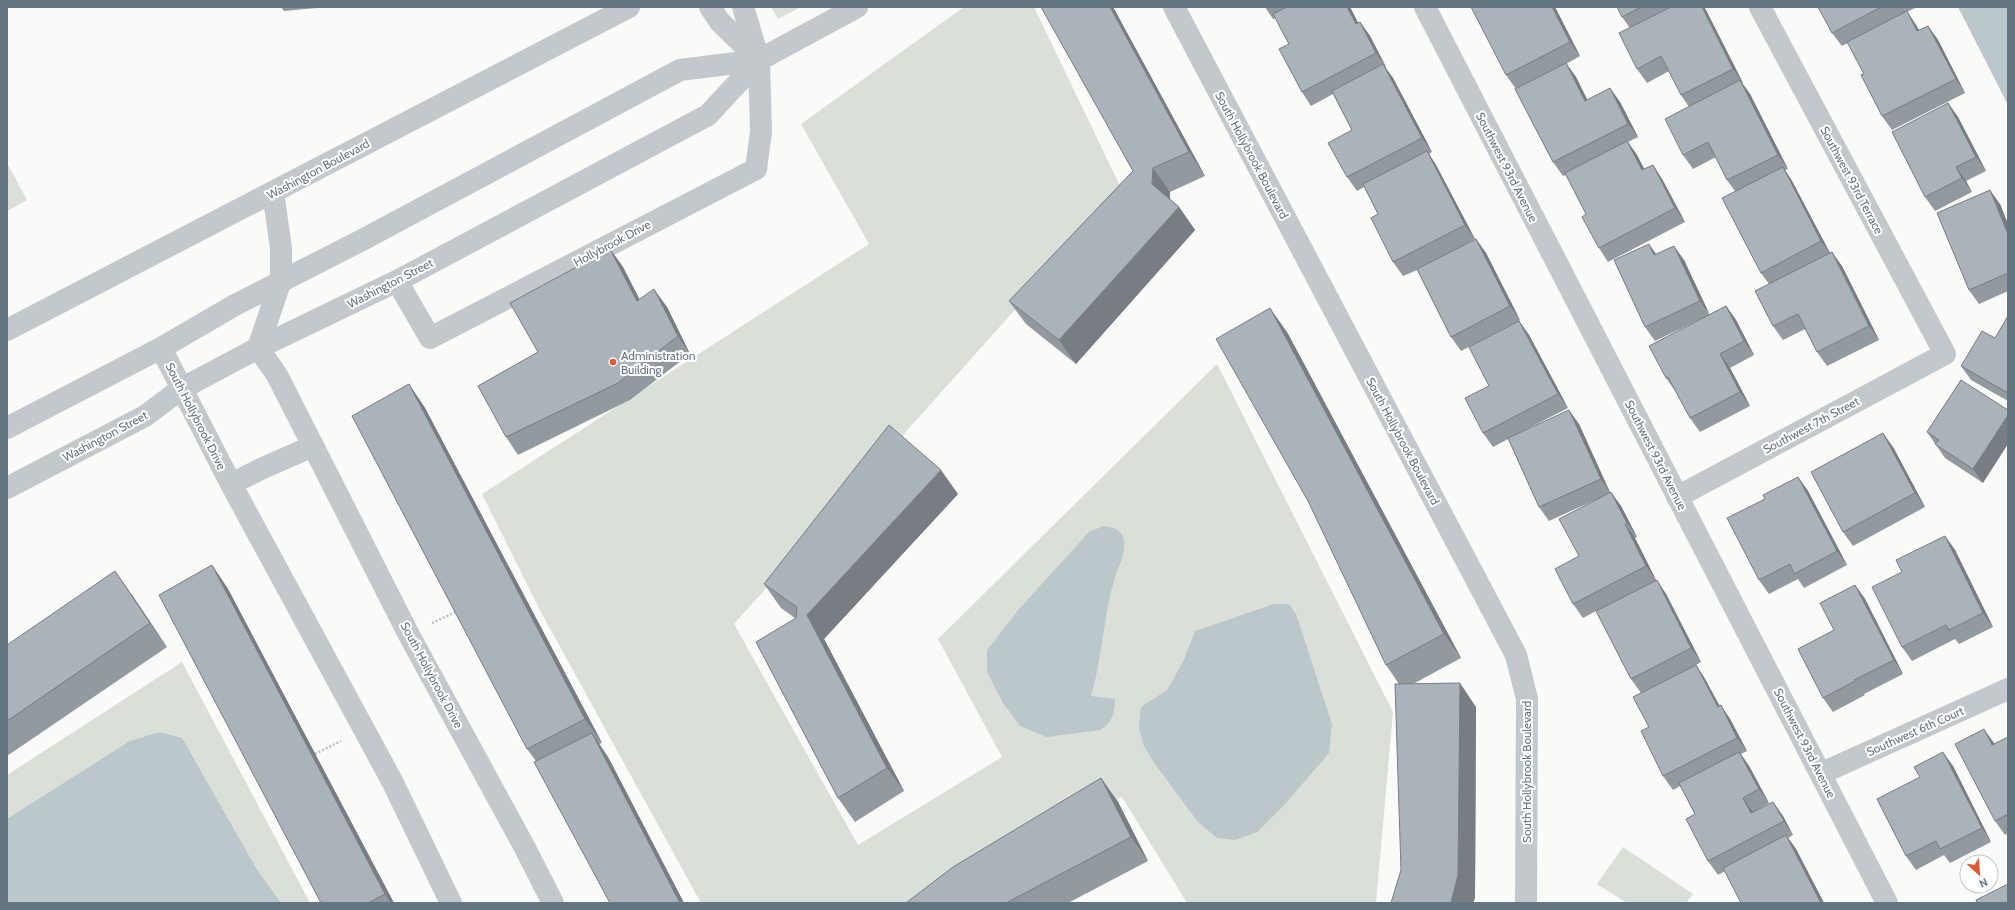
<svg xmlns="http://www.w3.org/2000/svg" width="2015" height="910" font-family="Cabin,sans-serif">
<rect width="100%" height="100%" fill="#fafaf8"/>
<!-- green -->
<path fill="#dadfd7" d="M 771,7 L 801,7 L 778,19 Z
M 964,7 L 1034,7 L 1122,190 L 734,624 L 858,845 L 1002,757 L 938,639 L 1217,364 L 1393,712 L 1376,903 L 1187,903 L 1122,797 L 943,892 L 930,903 L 701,903 L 542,614 L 482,494 L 869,244 L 801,124 Z
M 7,163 L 27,200 L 7,211 Z
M 182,662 L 310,903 L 7,903 L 7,775 Z
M 1623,847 L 1693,894 L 1686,903 L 1627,903 L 1597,884 Z"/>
<!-- water -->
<path fill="#bbc7cb" d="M 1958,7 L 2008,7 L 2008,105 Z
M 1103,526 C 1110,527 1118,528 1122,535 C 1128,547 1120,563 1116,574 C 1103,614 1103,656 1091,696 L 1115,699 C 1115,712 1112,724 1100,730 L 1047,737 L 1020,726 L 1003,703 L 987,672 L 987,650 L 1020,608 L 1089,532 Z
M 1274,604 L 1289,604 L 1296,614 L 1332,724 L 1329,753 L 1287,802 L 1257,832 L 1235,840 L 1217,838 L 1198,822 L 1155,764 L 1144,746 L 1139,728 L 1141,707 L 1167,690 L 1183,662 L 1195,631 Z
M 160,732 L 182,738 L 256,868 L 281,903 L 7,903 L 7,819 L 130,741 Z"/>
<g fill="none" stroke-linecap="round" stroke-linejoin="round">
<!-- path -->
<path stroke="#bbbfc2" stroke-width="2.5" stroke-dasharray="2 2" stroke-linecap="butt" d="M 432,623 L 458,611
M 315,754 L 341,741"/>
<!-- minor -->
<path stroke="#c3c8cc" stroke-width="22" d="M 710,7 L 720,22 L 758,59
M 1174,7 L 1516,655 L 1527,699 L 1526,903
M 1425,7 L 1887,903
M 273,192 L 281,248 L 281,280 L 258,348 L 277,375 L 409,635 L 525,848 L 553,903
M 397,281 L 430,338 L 756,169 L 761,132 L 759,60 L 743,7
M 7,330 L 629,7
M 161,348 L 231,484 L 392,781 L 451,903
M 7,428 L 161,348 L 235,305 L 364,239 L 680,70 L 759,60
M 231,484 L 263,468 L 313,446
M 7,488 L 145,416 L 181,389 L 258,348 L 397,281 L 708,115 L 759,60 L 857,7
M 1677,497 L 1945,354 L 1760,7
M 1822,773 L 2008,689"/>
</g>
<!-- wall -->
<path fill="#929a9f" d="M 281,7 L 328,7 L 284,11 Z
M 1113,7 L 1205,176 L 1170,192 L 1170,199 L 1179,207 L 1195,230 L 1076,364 L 1026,324 L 1009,301 L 1133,171 Z
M 1265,7 L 1350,7 L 1358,23 L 1360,22 L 1370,36 L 1386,67 L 1385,68 L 1393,78 L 1432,152 L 1429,154 L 1436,165 L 1475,239 L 1428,264 L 1476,239 L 1486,253 L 1520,320 L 1519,321 L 1529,335 L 1568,408 L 1525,430 L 1579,424 L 1610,492 L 1621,506 L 1637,537 L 1635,538 L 1656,580 L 1666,594 L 1701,662 L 1696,665 L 1705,679 L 1720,706 L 1730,719 L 1747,751 L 1741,754 L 1749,766 L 1769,803 L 1753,812 L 1773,802 L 1783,816 L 1793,835 L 1788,838 L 1796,849 L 1824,903 L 1741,903 L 1725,871 L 1718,875 L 1708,861 L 1695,814 L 1680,786 L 1673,790 L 1663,776 L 1649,727 L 1641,693 L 1631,679 L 1596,611 L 1583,618 L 1573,604 L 1579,556 L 1595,500 L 1549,521 L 1539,507 L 1508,439 L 1493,447 L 1483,433 L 1489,386 L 1517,322 L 1461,351 L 1451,337 L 1417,270 L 1403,276 L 1393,262 L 1378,214 L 1364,187 L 1357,191 L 1347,177 L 1352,130 L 1333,94 L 1311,106 L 1302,92 L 1289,44 L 1275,18 L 1273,19 Z
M 1555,7 L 1580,56 L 1566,64 L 1576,77 L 1587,100 L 1610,88 L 1620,102 L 1638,137 L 1628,142 L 1637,155 L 1644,169 L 1653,165 L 1662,179 L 1685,222 L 1608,262 L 1599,248 L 1586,214 L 1566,175 L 1563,176 L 1553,162 L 1516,89 L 1506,75 Z
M 1617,7 L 1704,7 L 1743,83 L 1742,83 L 1750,94 L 1788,169 L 1785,170 L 1792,181 L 1830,253 L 1842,266 L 1879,340 L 1827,366 L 1817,352 L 1805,329 L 1783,340 L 1773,326 L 1769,284 L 1761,273 L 1735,191 L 1727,180 L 1716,157 L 1693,169 L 1683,155 L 1689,107 L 1681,95 L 1669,71 L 1647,83 L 1637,69 L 1630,28 L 1622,17 Z
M 1818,7 L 1917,7 L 1907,12 L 1916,25 L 1919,30 L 1928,26 L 1938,40 L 1965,93 L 1892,130 L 1882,116 L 1864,74 L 1848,43 L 1842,46 L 1832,33 Z
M 1948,103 L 1958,117 L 1986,171 L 1966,181 L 1972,192 L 1935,211 L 1925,197 Z
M 2000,204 L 2008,224 L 2008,291 L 1979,304 L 1969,290 Z
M 610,249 L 623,267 L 639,299 L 667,307 L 690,354 L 630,400 L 518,455 L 506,437 L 538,352 Z
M 1656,254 L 1684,260 L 1709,315 L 1726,306 L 1736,320 L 1754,355 L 1730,368 L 1750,406 L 1700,432 L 1690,418 L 1676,392 L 1666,378 L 1703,318 L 1655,341 L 1645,327 Z
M 2008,316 L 2008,401 L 1971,380 L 1961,366 L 1995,338 Z
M 1287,332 L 1461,658 L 1413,684 L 1476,707 L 1475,898 L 1473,903 L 1391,903 L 1401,870 L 1399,684 L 1386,665 Z
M 1961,380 L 1983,483 L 1945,458 L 1927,432 Z
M 409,384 L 425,408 L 602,743 L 599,744 L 608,757 L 684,903 L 610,903 L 536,761 L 527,749 Z
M 1893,447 L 1925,507 L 1853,546 L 1843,532 Z
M 1798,477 L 1808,491 L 1847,565 L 1804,588 L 1798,579 L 1769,594 L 1759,580 Z
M 958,494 L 824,639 L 904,791 L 855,822 L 838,798 L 795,618 L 781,608 L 764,584 Z
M 1945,536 L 1955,550 L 1993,627 L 1959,644 L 1955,639 L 1912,661 L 1902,647 L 1902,572 Z
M 212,565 L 228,589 L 394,903 L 321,903 Z
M 1855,585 L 1865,599 L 1903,674 L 1864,694 L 1865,695 L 1833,712 L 1823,698 L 1834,630 Z
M 132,595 L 167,647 L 7,756 L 7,645 Z
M 2008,737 L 2008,833 L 2005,835 L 1995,821 L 1994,744 Z
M 1953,766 L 1991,842 L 1950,863 L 1944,855 L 1916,870 L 1906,856 Z
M 1101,778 L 1118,802 L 1148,861 L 1068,903 L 906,903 Z"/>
<!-- shaded-wall -->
<path fill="#777d82" d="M 1110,7 L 1113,7 L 1205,176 L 1189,152 Z
M 1347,7 L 1350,7 L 1366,38 L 1356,24 Z
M 1552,7 L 1555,7 L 1580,56 L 1570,42 Z
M 1702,7 L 1704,7 L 1705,8 L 1743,83 L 1733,69 Z
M 1907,11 L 1916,25 L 1927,45 L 1917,31 Z
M 1360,22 L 1370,36 L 1386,67 L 1376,53 Z
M 1928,26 L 1938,40 L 1965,93 L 1956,79 Z
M 1566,63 L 1576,77 L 1595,115 L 1585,101 Z
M 1383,64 L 1393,78 L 1432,152 L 1422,138 Z
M 1740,80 L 1750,94 L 1788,169 L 1778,155 Z
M 1610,88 L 1620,102 L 1638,137 L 1628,124 Z
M 1948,103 L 1958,117 L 1986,171 L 1976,157 Z
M 1627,141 L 1637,155 L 1652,184 L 1642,170 Z
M 1427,151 L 1436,165 L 1475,239 L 1465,225 Z
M 1653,165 L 1662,179 L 1685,222 L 1675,208 Z
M 1783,167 L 1792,181 L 1831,255 L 1821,241 Z
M 1956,167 L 1966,181 L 1972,192 L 1962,178 Z
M 1153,168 L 1170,192 L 1169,207 L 1152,184 Z
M 1990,190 L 2000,204 L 2008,224 L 2008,233 Z
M 1179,207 L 1195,230 L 1076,364 L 1059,340 Z
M 1476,239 L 1486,253 L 1520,320 L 1510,306 Z
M 1649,244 L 1659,258 L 1654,255 Z
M 1674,246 L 1684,260 L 1710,315 L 1700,301 Z
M 610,249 L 623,267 L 649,318 L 637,301 Z
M 1832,252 L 1842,266 L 1879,340 L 1869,326 Z
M 654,289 L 667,307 L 690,354 L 678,336 Z
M 1726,306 L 1736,320 L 1754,355 L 1744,341 Z
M 1270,308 L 1287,332 L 1461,658 L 1444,634 Z
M 1519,321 L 1529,335 L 1568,408 L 1558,394 Z
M 1720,354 L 1730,368 L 1750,406 L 1740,392 Z
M 409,384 L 425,408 L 602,743 L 585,719 Z
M 1569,410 L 1579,424 L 1610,493 L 1601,479 Z
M 2008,415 L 2008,444 L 1983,483 L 1973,469 Z
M 1883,433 L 1893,447 L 1925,507 L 1915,493 Z
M 941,470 L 958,494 L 824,639 L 904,791 L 887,768 L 807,615 Z
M 1798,477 L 1808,491 L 1847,565 L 1837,551 Z
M 1611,492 L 1621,506 L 1637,537 L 1627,523 Z
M 1625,524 L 1635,538 L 1656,580 L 1646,566 Z
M 1945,536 L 1955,550 L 1993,627 L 1983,613 Z
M 212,565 L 228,589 L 394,903 L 391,903 L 385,894 Z
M 115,571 L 132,595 L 167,647 L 150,623 Z
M 1657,580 L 1666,594 L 1701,662 L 1691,648 Z
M 1855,585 L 1865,599 L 1903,674 L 1894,660 Z
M 1696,665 L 1705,679 L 1727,721 L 1718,707 Z
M 1460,683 L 1476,707 L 1475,898 L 1473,903 L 1451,903 Z
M 1721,705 L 1730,719 L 1747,751 L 1737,738 Z
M 1984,729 L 1994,743 L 2002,759 L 1992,745 Z
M 592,733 L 608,757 L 684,903 L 680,903 Z
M 1739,752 L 1749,766 L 1769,803 L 1759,789 Z
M 1943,752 L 1953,766 L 1991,842 L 1982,828 Z
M 1101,778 L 1118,802 L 1148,861 L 1131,837 Z
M 1743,798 L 1753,812 L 1761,827 L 1751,813 Z
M 1773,802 L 1783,816 L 1793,835 L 1784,821 Z
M 1786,835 L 1796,849 L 1824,903 L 1821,903 Z"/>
<!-- building -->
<path fill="#aab3b9" stroke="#777d82" d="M 1041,7 L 1110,7 L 1189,152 L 1153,168 L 1152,184 L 1179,207 L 1059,340 L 1009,301 L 1133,171 Z
M 1287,7 L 1347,7 L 1356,24 L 1360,22 L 1376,53 L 1302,92 L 1279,49 L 1289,44 L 1273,14 Z
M 1471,7 L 1552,7 L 1570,42 L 1506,75 Z
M 1617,7 L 1641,7 L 1622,17 Z
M 1671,7 L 1702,7 L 1733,69 L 1681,95 L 1661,56 L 1637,69 L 1619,33 Z
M 1818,7 L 1881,7 L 1832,33 Z
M 1907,11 L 1917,31 L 1928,26 L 1956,79 L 1882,116 L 1861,75 L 1864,74 L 1847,42 Z
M 1566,63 L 1585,101 L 1610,88 L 1628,124 L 1553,162 L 1515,89 Z
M 1383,64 L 1422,138 L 1347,177 L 1328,143 L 1352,130 L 1332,91 Z
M 1740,80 L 1778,155 L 1727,180 L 1708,142 L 1683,155 L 1665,119 Z
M 1948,103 L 1976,157 L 1956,167 L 1962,178 L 1925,197 L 1892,132 Z
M 1627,141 L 1642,170 L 1653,165 L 1675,208 L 1599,248 L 1582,217 L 1586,214 L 1565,173 Z
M 1427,151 L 1465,225 L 1393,262 L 1371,218 L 1378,214 L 1363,184 Z
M 1783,167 L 1821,241 L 1761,273 L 1722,198 Z
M 1990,190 L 2007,232 L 2008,232 L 2008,273 L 1969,290 L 1937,213 Z
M 1476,239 L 1510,306 L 1451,337 L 1417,269 Z
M 1649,244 L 1654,255 L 1674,246 L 1700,301 L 1645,327 L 1614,260 Z
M 610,249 L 637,301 L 654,289 L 678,336 L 618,383 L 506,437 L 478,386 L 538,352 L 510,303 Z
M 1832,252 L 1869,326 L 1817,352 L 1798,314 L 1773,326 L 1755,291 Z
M 1726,306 L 1744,341 L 1720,354 L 1740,392 L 1690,418 L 1668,377 L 1666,378 L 1649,346 Z
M 1270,308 L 1444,634 L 1386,665 L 1308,501 L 1216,339 Z
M 2008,316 L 2008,393 L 1961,366 L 1982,331 L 1995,338 Z
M 1519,321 L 1558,394 L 1483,433 L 1465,398 L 1489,386 L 1469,347 Z
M 1961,380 L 2008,410 L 2008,415 L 1973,469 L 1935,444 L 1939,440 L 1927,432 Z
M 409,384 L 585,719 L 527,749 L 352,416 Z
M 1569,410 L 1601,479 L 1539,507 L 1508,438 Z
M 889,425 L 941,470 L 807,615 L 887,768 L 838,798 L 756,642 L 796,618 L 797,607 L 764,584 Z
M 1883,433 L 1915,493 L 1843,532 L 1811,472 Z
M 1798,477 L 1837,551 L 1794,574 L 1790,564 L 1759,580 L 1727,518 L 1765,499 L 1763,495 Z
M 1611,492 L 1627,523 L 1625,524 L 1646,566 L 1573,604 L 1555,569 L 1579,556 L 1559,519 Z
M 1945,536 L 1983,613 L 1949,630 L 1946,625 L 1902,647 L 1872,587 L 1902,572 L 1896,560 Z
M 212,565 L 385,894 L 368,903 L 321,903 L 159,595 Z
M 115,571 L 150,623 L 7,721 L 7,645 Z
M 1657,580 L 1691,648 L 1631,679 L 1596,611 Z
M 1855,585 L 1894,660 L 1854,680 L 1855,681 L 1823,698 L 1798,649 L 1834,630 L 1820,603 Z
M 1696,665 L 1718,707 L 1721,705 L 1737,738 L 1663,776 L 1641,731 L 1649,727 L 1633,697 Z
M 1460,683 L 1458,875 L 1451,903 L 1391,903 L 1401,870 L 1395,684 Z
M 1984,729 L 1992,745 L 2008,737 L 2008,814 L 1995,821 L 1955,744 Z
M 592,733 L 680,903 L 610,903 L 534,762 Z
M 1739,752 L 1759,789 L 1743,798 L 1751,813 L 1773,802 L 1784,821 L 1708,861 L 1686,819 L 1695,814 L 1679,783 Z
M 1943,752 L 1982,828 L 1940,849 L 1936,841 L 1906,856 L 1877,799 L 1920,777 L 1914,767 Z
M 1101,778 L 1131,837 L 1006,903 L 906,903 L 953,867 Z
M 1786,835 L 1821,903 L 1741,903 L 1723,868 Z
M 2008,884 L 2008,903 L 1977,903 L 1976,900 Z"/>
<!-- markers -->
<circle fill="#e4572e" stroke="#fff" stroke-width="1.5" cx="613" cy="362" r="4"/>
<g text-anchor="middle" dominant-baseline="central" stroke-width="4" stroke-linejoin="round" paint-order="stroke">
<!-- street labels -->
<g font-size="12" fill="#657683" stroke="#fff">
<text transform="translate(1252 155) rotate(62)">South Hollybrook Boulevard</text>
<text transform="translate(1507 167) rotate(63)">Southwest 93rd Avenue</text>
<text transform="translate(318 169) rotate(-28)">Washington Boulevard</text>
<text transform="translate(1852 180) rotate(62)">Southwest 93rd Terrace</text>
<text transform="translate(612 243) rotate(-28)">Hollybrook Drive</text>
<text transform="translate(390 283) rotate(-27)">Washington Street</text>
<text transform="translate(196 416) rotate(63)">South Hollybrook Drive</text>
<text transform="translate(1811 425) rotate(-28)">Southwest 7th Street</text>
<text transform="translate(105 436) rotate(-28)">Washington Street</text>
<text transform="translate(1403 441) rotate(62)">South Hollybrook Boulevard</text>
<text transform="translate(1656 455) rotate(63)">Southwest 93rd Avenue</text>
<text transform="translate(432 675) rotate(62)">South Hollybrook Drive</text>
<text transform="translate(1915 731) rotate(-24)">Southwest 6th Court</text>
<text transform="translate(1805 743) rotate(63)">Southwest 93rd Avenue</text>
<text transform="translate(1526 772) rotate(-90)">South Hollybrook Boulevard</text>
</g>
<!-- poi labels -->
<g font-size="12" fill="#657683" stroke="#fff" text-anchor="start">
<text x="621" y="355">Administration<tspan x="621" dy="14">Building</tspan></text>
</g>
</g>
<!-- border -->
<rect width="2015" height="910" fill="none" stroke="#657683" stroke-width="16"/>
<!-- north arrow -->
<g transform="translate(1979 874) rotate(154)"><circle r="19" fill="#ffffff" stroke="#c1c8cd"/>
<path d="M0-3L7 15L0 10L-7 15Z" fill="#e4572e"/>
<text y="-6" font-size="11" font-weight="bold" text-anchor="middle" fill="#657683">N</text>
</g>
</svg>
